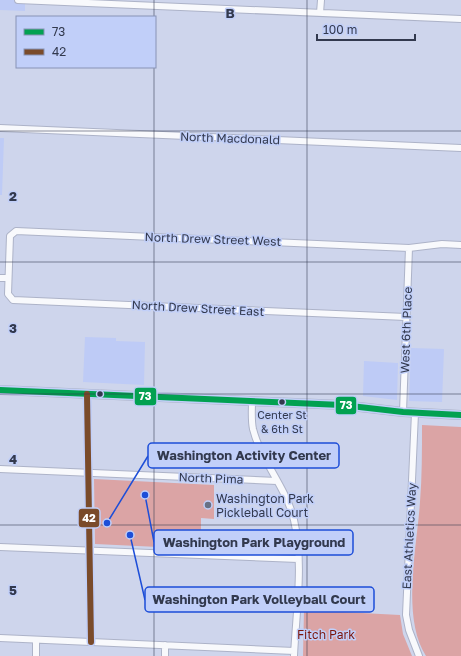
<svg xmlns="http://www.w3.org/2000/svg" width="461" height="656" font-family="'Golos Text',sans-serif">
<rect width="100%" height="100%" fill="#ced5ec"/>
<!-- built -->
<path fill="#becbf6" d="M 0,0 L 25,0 L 25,11 L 0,10 Z
M 0,138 L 4,138 L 2,195 L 0,195 Z
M 85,337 L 116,338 L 116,341 L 145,342 L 144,385 L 83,382 Z
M 411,348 L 444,349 L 442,402 L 409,401 Z
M 364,361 L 398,363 L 397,400 L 363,396 Z"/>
<!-- green -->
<path fill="#dba4a5" d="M 422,425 L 461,427 L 461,656 L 426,656 C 401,617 417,547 420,502 C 422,477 422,451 422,425 Z
M 94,479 L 214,485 L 214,519 L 201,518 L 201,549 L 95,544 Z
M 304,610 L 400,615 L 403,634 L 412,656 L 303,656 Z"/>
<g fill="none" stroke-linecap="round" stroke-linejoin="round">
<defs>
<path id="street" d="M 18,0 L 461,19
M 320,13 L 321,0
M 0,128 L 461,148
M 0,278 L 8,278
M 406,317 L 13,300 L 8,294 L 10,236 L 16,231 L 409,248 L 442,244 L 461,245
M 87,394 L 91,642
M 252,401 C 252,410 251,420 253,429 C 261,461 286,487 294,520 C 304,563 296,612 294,656
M 403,412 L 409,248
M 415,413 L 406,615 L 409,630 L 419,656
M 0,469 L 277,481
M 0,547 L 298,559
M 0,638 L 294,651
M 36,656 L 36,640
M 165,656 L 165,645"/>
<path id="secondary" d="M 0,390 L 342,405 L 403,412 L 461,415"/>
</defs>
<!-- street casing -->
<use href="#street" stroke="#adb3c8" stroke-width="8"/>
<!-- secondary casing -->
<use href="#secondary" stroke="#adb3c8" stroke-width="10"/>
<!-- street -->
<use href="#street" stroke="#f8f9fc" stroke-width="6"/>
<!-- secondary -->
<use href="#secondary" stroke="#f8f9fc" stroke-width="8"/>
<defs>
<path id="bus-1" d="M 0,390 L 342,405 L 403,412 L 461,415"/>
<path id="bus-2" d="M 87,394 L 91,642"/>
</defs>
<!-- bus-1 casing -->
<use href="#bus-1" stroke="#c1cff9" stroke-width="9"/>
<!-- bus-2 casing -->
<use href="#bus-2" stroke="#c1cff9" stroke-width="9"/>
<!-- bus-1 -->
<use href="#bus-1" stroke="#02a151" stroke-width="6"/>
<!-- bus-2 -->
<use href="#bus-2" stroke="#7a4b2a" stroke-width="6"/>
</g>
<!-- grid -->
<path fill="none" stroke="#32394e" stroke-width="1" stroke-opacity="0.55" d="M 154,0 L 154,17M 307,0 L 307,656M 154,67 L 154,656M 0,131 L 461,131M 0,262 L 461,262M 0,394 L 461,394M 0,525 L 461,525"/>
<!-- markers -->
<g fill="#32394e" stroke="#c1cff9" stroke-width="1.5">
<circle cx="100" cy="394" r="3.5"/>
<circle cx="282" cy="402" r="3.5"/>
</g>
<circle fill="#697085" stroke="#c1cff9" stroke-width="1.5" cx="208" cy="505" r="4"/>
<g text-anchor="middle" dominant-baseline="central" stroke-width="3" stroke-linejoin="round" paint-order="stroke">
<!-- bus labels -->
<g font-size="11" fill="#32394e" stroke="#c1cff9">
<text x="282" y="414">Center St<tspan x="282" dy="14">&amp; 6th St</tspan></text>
</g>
<!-- street labels -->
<g font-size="12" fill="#32394e" stroke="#c1cff9">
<text transform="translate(230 138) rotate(2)">North Macdonald</text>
<text transform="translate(213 239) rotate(2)">North Drew Street West</text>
<text transform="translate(198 308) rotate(3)">North Drew Street East</text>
<text transform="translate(406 330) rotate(-88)">West 6th Place</text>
<text transform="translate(211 478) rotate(2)">North Pima</text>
<text transform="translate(409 536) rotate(-87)">East Athletics Way</text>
</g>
<!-- poi labels -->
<g font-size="12" fill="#32394e" stroke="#c1cff9" text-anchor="start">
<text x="216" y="498">Washington Park<tspan x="216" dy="14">Pickleball Court</tspan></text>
</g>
<!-- park labels -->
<g font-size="12" fill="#7c160c" stroke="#c1cff9">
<text x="326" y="634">Fitch Park</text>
</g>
</g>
<g font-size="13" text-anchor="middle" font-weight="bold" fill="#32394e" stroke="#c1cff9" stroke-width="3" stroke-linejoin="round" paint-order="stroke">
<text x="230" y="18">B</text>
<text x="13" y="201">2</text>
<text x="13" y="333">3</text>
<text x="13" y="464">4</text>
<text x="13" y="595">5</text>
</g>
<!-- callouts -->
<path fill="none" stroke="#1d4ed8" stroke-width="1.5" d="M107 523L148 456M145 495L154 542M130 535L145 600"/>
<g fill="#1d4ed8" stroke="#c1cff9" stroke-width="1.5">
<circle cx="107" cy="523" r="4"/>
<circle cx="145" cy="495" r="4"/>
<circle cx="130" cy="535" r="4"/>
</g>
<g fill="#c1cff9" stroke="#1d4ed8" stroke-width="1.5">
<rect x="148" y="443" width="191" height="25" rx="4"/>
<rect x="154" y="530" width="199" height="25" rx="4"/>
<rect x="145" y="587" width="229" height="25" rx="4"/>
</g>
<g font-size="13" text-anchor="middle" font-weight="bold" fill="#32394e">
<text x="244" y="460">Washington Activity Center</text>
<text x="254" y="547">Washington Park Playground</text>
<text x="259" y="604">Washington Park Volleyball Court</text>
</g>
<g stroke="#c1cff9" stroke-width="1.5">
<rect x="134" y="387" width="23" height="19" rx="4" fill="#02a151"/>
<rect x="335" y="396" width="22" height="19" rx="4" fill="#02a151"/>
<rect x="78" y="508" width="22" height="20" rx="4" fill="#7a4b2a"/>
</g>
<g font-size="11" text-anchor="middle" font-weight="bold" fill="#fff">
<text x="145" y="400">73</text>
<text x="346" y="409">73</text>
<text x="89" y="522">42</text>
</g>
<!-- legend -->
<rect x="16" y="16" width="140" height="52" fill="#c1cff9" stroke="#8893b5"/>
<rect x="24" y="29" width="20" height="6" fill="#02a151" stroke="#8893b5"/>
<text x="52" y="36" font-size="12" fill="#32394e">73</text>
<rect x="24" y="49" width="20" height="6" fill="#7a4b2a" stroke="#8893b5"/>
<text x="52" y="56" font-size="12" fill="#32394e">42</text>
<!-- scale -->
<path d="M317 34v6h98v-6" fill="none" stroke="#32394e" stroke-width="2"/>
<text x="323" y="34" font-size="12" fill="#32394e" stroke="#c1cff9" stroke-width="3" paint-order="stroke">100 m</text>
</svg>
